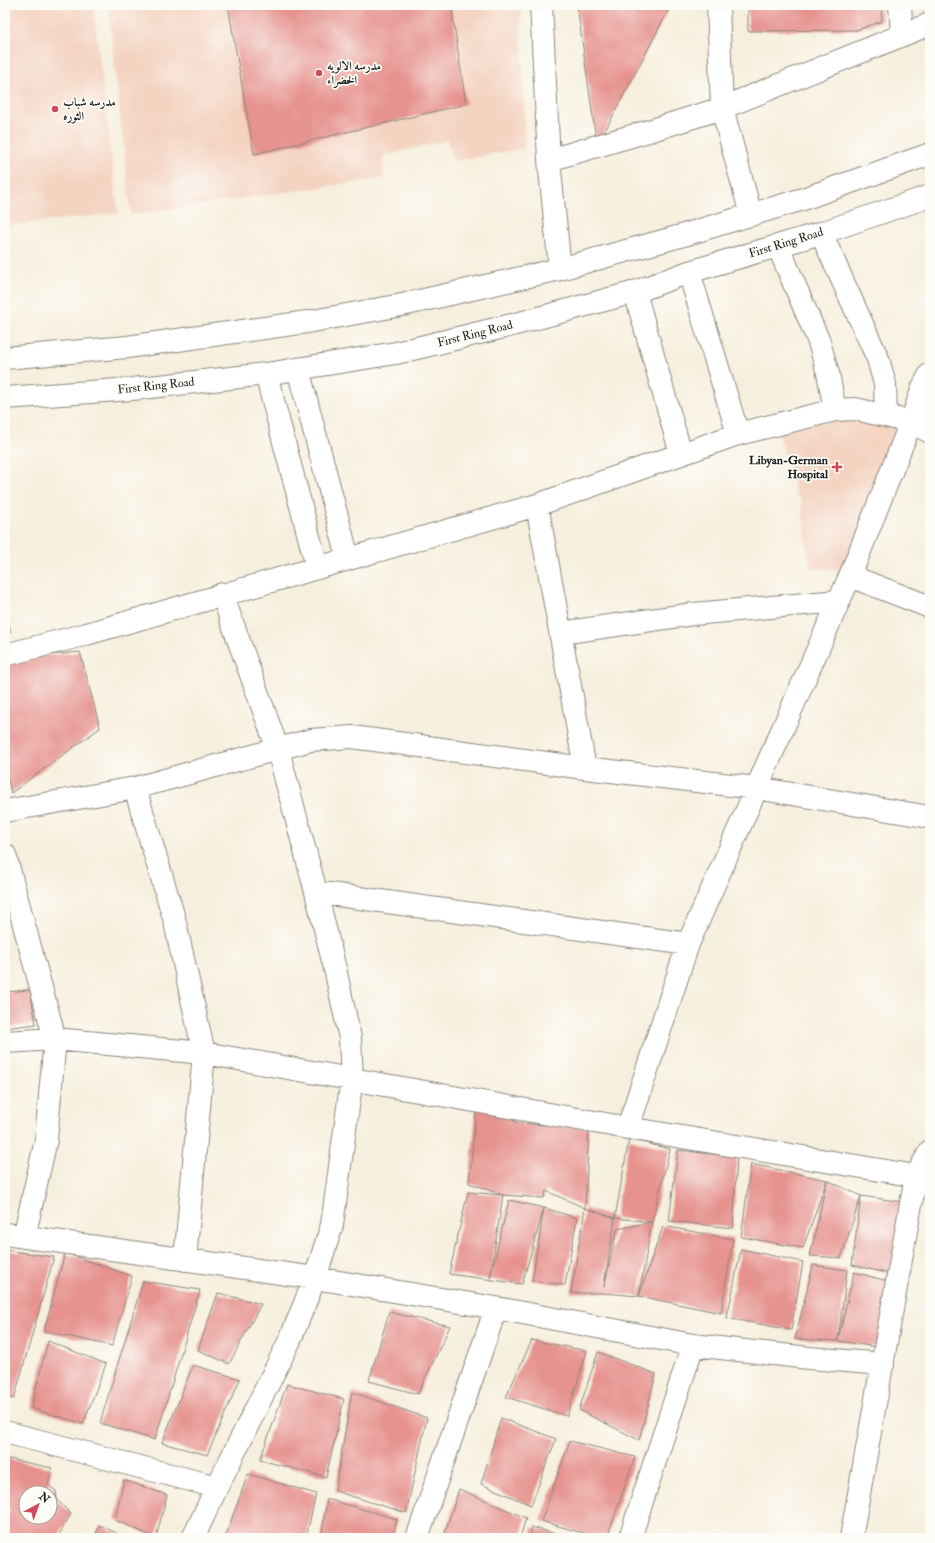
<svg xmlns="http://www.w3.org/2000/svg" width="935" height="1543" font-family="'IM FELL Double Pica',Amiri,serif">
<rect width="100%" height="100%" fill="#fdfcf7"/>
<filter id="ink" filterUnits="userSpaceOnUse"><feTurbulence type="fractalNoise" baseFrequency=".025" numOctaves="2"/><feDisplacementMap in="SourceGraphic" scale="8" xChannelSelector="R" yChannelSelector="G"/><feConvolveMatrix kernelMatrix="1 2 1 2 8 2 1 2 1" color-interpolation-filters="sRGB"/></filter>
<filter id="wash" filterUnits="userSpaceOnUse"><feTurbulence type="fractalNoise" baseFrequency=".012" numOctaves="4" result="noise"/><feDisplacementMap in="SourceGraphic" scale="16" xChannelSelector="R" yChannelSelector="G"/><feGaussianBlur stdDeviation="0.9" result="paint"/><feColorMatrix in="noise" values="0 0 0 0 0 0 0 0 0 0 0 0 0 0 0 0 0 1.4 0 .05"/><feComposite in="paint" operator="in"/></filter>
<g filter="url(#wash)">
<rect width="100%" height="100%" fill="#f6efdd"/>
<!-- built -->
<path fill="#f4d3c1" d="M 5,5 L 93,5 L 118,213 L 5,226 Z
M 108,5 L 521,5 L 525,148 L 454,161 L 447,140 L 383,156 L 384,178 L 131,215 Z
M 853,419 L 883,423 L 899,435 L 848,570 L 810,568 L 801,498 L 797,498 L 778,431 L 802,425 Z"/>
<g id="blocks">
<!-- building -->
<path fill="#e6928e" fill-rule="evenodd" d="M 228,5 L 451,5 L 466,104 L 254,154 Z
M 577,5 L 671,5 L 597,146 Z
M 748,5 L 881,5 L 882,21 L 857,30 L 748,31 Z
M 921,5 L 930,5 L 930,7 L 921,10 Z
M 5,613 L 11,632 L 5,633 Z
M 80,652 L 100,728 L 11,793 L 5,766 L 5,659 Z
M 30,990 L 36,1024 L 5,1028 L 5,992 Z
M 477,1101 L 518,1123 L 589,1128 L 585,1208 L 615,1218 L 629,1139 L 670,1149 L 652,1222 L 639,1296 L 603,1293 L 571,1293 L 585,1208 L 546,1191 L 544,1198 L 503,1195 L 490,1278 L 509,1200 L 544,1208 L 577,1218 L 565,1285 L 532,1281 L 544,1208 L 522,1284 L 449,1274 L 468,1192 L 503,1195 L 469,1183 ZM 615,1218 L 652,1222 L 617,1229 L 604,1287 Z
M 678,1150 L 737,1157 L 733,1228 L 669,1221 Z
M 751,1164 L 827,1180 L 803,1248 L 741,1237 Z
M 827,1180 L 861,1196 L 841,1258 L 810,1256 Z
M 861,1196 L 903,1202 L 891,1274 L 852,1265 Z
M 663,1226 L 733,1239 L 721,1313 L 639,1296 Z
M 741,1249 L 803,1262 L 791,1330 L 727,1318 Z
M 5,1250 L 54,1257 L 14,1399 L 5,1396 Z
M 65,1253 L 132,1276 L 112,1346 L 44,1331 Z
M 813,1265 L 847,1270 L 838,1340 L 854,1272 L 891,1282 L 877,1347 L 838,1341 L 795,1339 Z
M 143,1281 L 200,1290 L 155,1440 L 100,1423 Z
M 218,1293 L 261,1304 L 229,1364 L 198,1350 Z
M 389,1312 L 450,1326 L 418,1394 L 369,1381 Z
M 532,1340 L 587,1351 L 567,1416 L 506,1397 Z
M 48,1341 L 106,1364 L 83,1424 L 31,1408 Z
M 598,1352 L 656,1374 L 639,1440 L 579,1410 Z
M 193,1365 L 240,1379 L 207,1455 L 162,1443 Z
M 287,1384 L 344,1399 L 326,1477 L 260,1460 Z
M 352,1392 L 427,1418 L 406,1513 L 335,1491 Z
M 501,1418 L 556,1439 L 531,1505 L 481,1484 Z
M 570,1441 L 635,1457 L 607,1538 L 600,1538 L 541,1521 Z
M 5,1458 L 52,1468 L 48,1485 L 56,1491 L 57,1500 L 71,1514 L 57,1538 L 5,1538 L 5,1527 L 10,1508 L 5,1507 ZM 26,1493 L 50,1493 L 50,1517 L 26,1517 Z
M 248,1474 L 316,1494 L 306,1538 L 225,1538 Z
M 124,1480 L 167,1495 L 156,1538 L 115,1520 Z
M 459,1489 L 526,1518 L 520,1538 L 443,1538 Z
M 327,1499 L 397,1519 L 393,1538 L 321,1538 Z
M 100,1525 L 126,1538 L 94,1538 Z
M 532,1527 L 568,1538 L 530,1538 Z"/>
</g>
</g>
<g filter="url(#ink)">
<use href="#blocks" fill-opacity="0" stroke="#89867c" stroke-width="1"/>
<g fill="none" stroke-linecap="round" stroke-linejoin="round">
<defs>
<path id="minor" d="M 541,5 L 549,160 L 560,269
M 718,5 L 722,108 L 751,215
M 900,5 L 902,35
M 549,160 L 652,130 L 722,108 L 930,24
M 821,233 L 878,359 L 885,384 L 886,416
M 778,246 L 819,342 L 828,373 L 835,410
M 689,272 L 738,434
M 635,292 L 681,454
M 298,369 L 348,558
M 266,374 L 317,567
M 537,505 L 585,768
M 850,576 L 930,607
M 561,633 L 693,614 L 839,601
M 5,655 L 83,635 L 537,505 L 738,434 L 835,410 L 855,409 L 886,416 L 911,422 L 930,432
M 135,788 L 174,918 L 204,1053 L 185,1260
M 5,811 L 135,788 L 311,740 L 352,737 L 585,768 L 757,788 L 930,817
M 5,855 L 55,1039 L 46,1140 L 24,1237
M 316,892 L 688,944
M 5,1042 L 55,1039 L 204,1053 L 628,1128 L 916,1176
M 628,1128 L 688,944 L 850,576 L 911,422 L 923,387 L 930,374
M 5,1234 L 315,1278 L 496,1308 L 693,1345 L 809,1358 L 883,1364
M 5,1432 L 217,1487
M 193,1538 L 217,1487 L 290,1340 L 315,1278 L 332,1225 L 352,1078 L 350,1038 L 336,973 L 316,892 L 278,750 L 222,594
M 417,1538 L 496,1308
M 630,1538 L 693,1345
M 851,1538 L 916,1176 L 930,1151"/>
<path id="major" d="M 5,358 L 127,347 L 307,322 L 402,305 L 560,269 L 684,235 L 803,199 L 930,154
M 5,398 L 132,389 L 266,374 L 396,353 L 512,325 L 635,292 L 689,272 L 821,233 L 930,196"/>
</defs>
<!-- minor casing -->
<use href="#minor" stroke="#89867c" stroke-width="24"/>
<!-- major casing -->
<use href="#major" stroke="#89867c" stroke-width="24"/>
<!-- minor -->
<use href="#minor" stroke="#fff" stroke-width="22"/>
<!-- major -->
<use href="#major" stroke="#fff" stroke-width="22"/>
</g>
</g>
<!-- markers -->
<g fill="#d1495b" stroke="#fdfcf7" stroke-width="1.5">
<circle cx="319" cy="73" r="4"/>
<circle cx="55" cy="109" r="4"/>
<path d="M835 461h4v4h4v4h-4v4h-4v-4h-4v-4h4z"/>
</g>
<g text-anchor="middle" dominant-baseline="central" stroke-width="3.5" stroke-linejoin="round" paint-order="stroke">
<!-- poi labels -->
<g font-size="12" font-weight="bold" fill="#1c1c1c" stroke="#fdfcf7" text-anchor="start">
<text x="327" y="66">مدرسه الالويه<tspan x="327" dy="14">الخضراء</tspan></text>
<text x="63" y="102">مدرسه شباب<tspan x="63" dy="14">الثوره</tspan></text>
<text x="828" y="460" text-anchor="end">Libyan-German<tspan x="828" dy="14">Hospital</tspan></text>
</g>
<!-- street labels -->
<g font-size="12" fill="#1c1c1c" stroke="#fdfcf7">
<text transform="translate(786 243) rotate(-17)">First Ring Road</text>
<text transform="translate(475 334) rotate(-14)">First Ring Road</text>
<text transform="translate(156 386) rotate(-6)">First Ring Road</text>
</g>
</g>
<!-- margin -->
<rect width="935" height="1543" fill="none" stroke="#fdfcf7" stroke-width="20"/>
<!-- north arrow -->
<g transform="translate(38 1505) rotate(41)"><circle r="19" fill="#fdfcf7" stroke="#a3a29f"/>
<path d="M0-3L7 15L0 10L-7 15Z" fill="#d1495b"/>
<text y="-6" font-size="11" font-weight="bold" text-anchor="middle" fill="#1c1c1c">N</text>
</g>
</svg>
